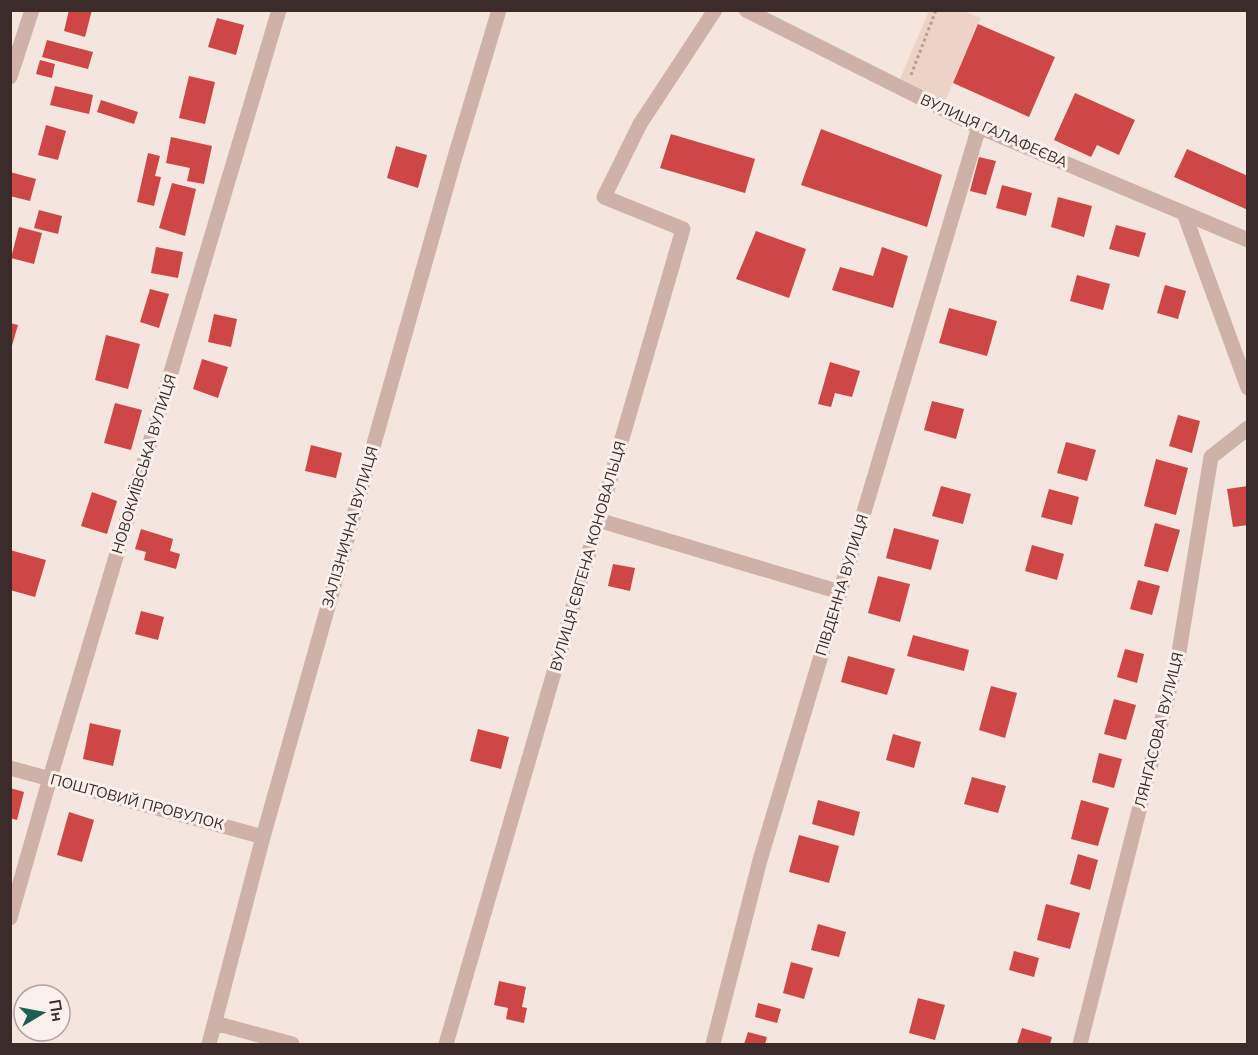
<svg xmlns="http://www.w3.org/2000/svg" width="1258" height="1055" font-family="'Nunito Sans',sans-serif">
<rect width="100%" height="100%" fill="#f4e5df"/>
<!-- plaza -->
<path fill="#edd2c6" d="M 929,11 L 963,11 L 981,18 L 945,101 L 899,81 Z"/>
<!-- building -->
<path fill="#cc4745" d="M 69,10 L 92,10 L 85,37 L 64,31 Z
M 217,18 L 244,25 L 236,55 L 208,47 Z
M 978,24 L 1055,57 L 1029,117 L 953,83 Z
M 47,40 L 93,52 L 88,69 L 42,57 Z
M 40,60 L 55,64 L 52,78 L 36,74 Z
M 189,76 L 215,82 L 205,124 L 179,118 Z
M 55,86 L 93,95 L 89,114 L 50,105 Z
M 1075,93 L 1135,120 L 1119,155 L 1097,145 L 1091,157 L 1054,140 Z
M 101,100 L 138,112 L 134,124 L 97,112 Z
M 46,125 L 66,131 L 58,160 L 38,155 Z
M 821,129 L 942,175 L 927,227 L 801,185 Z
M 671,134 L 755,159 L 745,193 L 660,168 Z
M 171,137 L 212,146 L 204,184 L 187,181 L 190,168 L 166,163 Z
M 396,146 L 427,155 L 418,188 L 387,178 Z
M 1187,149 L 1248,176 L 1248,210 L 1174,177 Z
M 148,153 L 160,156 L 155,176 L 161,177 L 154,206 L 137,202 Z
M 979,157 L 996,161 L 986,195 L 970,191 Z
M 10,172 L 36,179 L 30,201 L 10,196 Z
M 172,183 L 196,189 L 185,236 L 159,228 Z
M 1002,185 L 1032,193 L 1026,216 L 996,208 Z
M 1058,197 L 1092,206 L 1084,237 L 1051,227 Z
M 39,210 L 62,216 L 58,234 L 34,228 Z
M 1116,225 L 1146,233 L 1139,257 L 1109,249 Z
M 19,227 L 42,233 L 34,264 L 11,258 Z
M 756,231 L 806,249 L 789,298 L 736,279 Z
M 156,247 L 183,252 L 178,278 L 151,273 Z
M 882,247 L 908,256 L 893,308 L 832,290 L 840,267 L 873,276 Z
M 1077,275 L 1110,284 L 1103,310 L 1070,301 Z
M 1165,285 L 1186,291 L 1178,319 L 1157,313 Z
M 150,289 L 169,294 L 159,328 L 140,322 Z
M 949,308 L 997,321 L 987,356 L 939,343 Z
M 214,314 L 237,319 L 231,347 L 208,342 Z
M 10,323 L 18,325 L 11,349 L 10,349 Z
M 106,335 L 140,344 L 128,389 L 95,380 Z
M 202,359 L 228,367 L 218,398 L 193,389 Z
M 830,362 L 860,371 L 852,397 L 835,393 L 831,407 L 818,404 Z
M 932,401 L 964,409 L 956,439 L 924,430 Z
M 115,403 L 142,410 L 131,450 L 104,443 Z
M 1178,415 L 1200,421 L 1192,453 L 1169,446 Z
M 1066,442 L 1096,450 L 1087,481 L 1057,473 Z
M 311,445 L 342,453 L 336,478 L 305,471 Z
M 1156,459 L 1188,468 L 1176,515 L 1144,506 Z
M 941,486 L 971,494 L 963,524 L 932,516 Z
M 1248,486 L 1248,525 L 1233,527 L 1227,489 Z
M 1049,489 L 1079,497 L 1072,525 L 1041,517 Z
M 92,492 L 117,501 L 107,534 L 81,526 Z
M 1155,523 L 1180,530 L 1168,572 L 1144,566 Z
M 894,528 L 939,540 L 931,570 L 886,558 Z
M 141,529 L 173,539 L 170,551 L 180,554 L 176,569 L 144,560 L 146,552 L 135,549 Z
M 1032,545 L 1064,554 L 1057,580 L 1025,571 Z
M 10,550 L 46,560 L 35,597 L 10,590 Z
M 613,564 L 635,568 L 630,591 L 608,586 Z
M 878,576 L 910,584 L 900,622 L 868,613 Z
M 1138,580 L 1160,586 L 1152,615 L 1130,609 Z
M 141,611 L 164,617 L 158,640 L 135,634 Z
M 913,635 L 969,650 L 964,671 L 907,656 Z
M 1125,649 L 1144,654 L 1137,683 L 1117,677 Z
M 848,656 L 895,669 L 887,695 L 841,682 Z
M 991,686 L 1017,693 L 1005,738 L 979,730 Z
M 1114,699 L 1136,705 L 1126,740 L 1104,734 Z
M 90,723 L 121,730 L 113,766 L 83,759 Z
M 478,729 L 509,737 L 501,769 L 470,761 Z
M 893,734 L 921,742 L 914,768 L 886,760 Z
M 1099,753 L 1122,759 L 1114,788 L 1092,782 Z
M 972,777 L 1006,786 L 998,813 L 964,804 Z
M 10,788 L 24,792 L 17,820 L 10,818 Z
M 818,800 L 860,812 L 854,836 L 812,824 Z
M 1081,800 L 1109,808 L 1098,846 L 1071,839 Z
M 69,812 L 94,820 L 82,862 L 57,855 Z
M 799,835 L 839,846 L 829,883 L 789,872 Z
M 1078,854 L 1098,860 L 1090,890 L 1070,884 Z
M 1046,904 L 1080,913 L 1070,949 L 1037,940 Z
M 818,924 L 846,932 L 839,957 L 811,950 Z
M 1014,951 L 1039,958 L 1034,977 L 1009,970 Z
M 791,962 L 813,968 L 804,999 L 783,993 Z
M 499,981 L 526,987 L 522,1007 L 527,1008 L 524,1023 L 506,1019 L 508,1008 L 494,1005 Z
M 918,998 L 945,1005 L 935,1040 L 909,1033 Z
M 758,1003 L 781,1009 L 777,1023 L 755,1017 Z
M 1022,1028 L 1052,1037 L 1050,1044 L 1017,1044 Z
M 748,1032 L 767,1037 L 765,1044 L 744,1044 Z"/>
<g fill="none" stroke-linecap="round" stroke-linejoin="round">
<!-- path -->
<path stroke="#ba9b94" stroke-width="3" stroke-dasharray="3 3" stroke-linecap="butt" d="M 911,75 L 936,10"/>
<!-- pedestrian -->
<path stroke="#ceb2aa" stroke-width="15" d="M 640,124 L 715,10"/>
<!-- minor -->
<path stroke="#ceb2aa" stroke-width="15" d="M 10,77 L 32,10
M 1184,213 L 1248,240
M 598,520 L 840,592
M 10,768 L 263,837
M 10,918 L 50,778 L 279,10
M 215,1023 L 292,1044
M 209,1044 L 263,837 L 454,160 L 499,10
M 446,1044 L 683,229 L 604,197 L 640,124
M 713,1044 L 760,860 L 979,127
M 1080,1044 L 1179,652 L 1211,457 L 1248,428"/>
<!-- tertiary -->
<path stroke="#ceb2aa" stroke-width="15" d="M 746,10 L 979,127 L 1184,213 L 1248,388"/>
</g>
<g text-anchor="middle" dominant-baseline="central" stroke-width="6" stroke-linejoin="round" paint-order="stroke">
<!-- street labels -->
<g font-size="15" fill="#3b2b2a" stroke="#fbf1ec">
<text transform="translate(994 131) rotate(24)">ВУЛИЦЯ ГАЛАФЕЄВА</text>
<text transform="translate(144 464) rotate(-73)">НОВОКИЇВСЬКА ВУЛИЦЯ</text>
<text transform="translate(350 527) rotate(-74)">ЗАЛІЗНИЧНА ВУЛИЦЯ</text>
<text transform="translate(588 556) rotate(-74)">ВУЛИЦЯ ЄВГЕНА КОНОВАЛЬЦЯ</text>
<text transform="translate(842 585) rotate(-73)">ПІВДЕННА ВУЛИЦЯ</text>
<text transform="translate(1159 730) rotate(-76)">ЛЯНГАСОВА ВУЛИЦЯ</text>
<text transform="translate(137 802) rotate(15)">ПОШТОВИЙ ПРОВУЛОК</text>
</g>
</g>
<!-- border -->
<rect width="1258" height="1055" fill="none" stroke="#3b2b2a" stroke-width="24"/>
<!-- north arrow -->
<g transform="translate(42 1013) rotate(80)"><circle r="28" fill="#fbf1ec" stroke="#aea29e" stroke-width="1.5"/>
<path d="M0-4.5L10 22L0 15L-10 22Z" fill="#1c5f54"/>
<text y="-9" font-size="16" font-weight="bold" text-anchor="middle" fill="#3b2b2a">Пн</text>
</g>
</svg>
